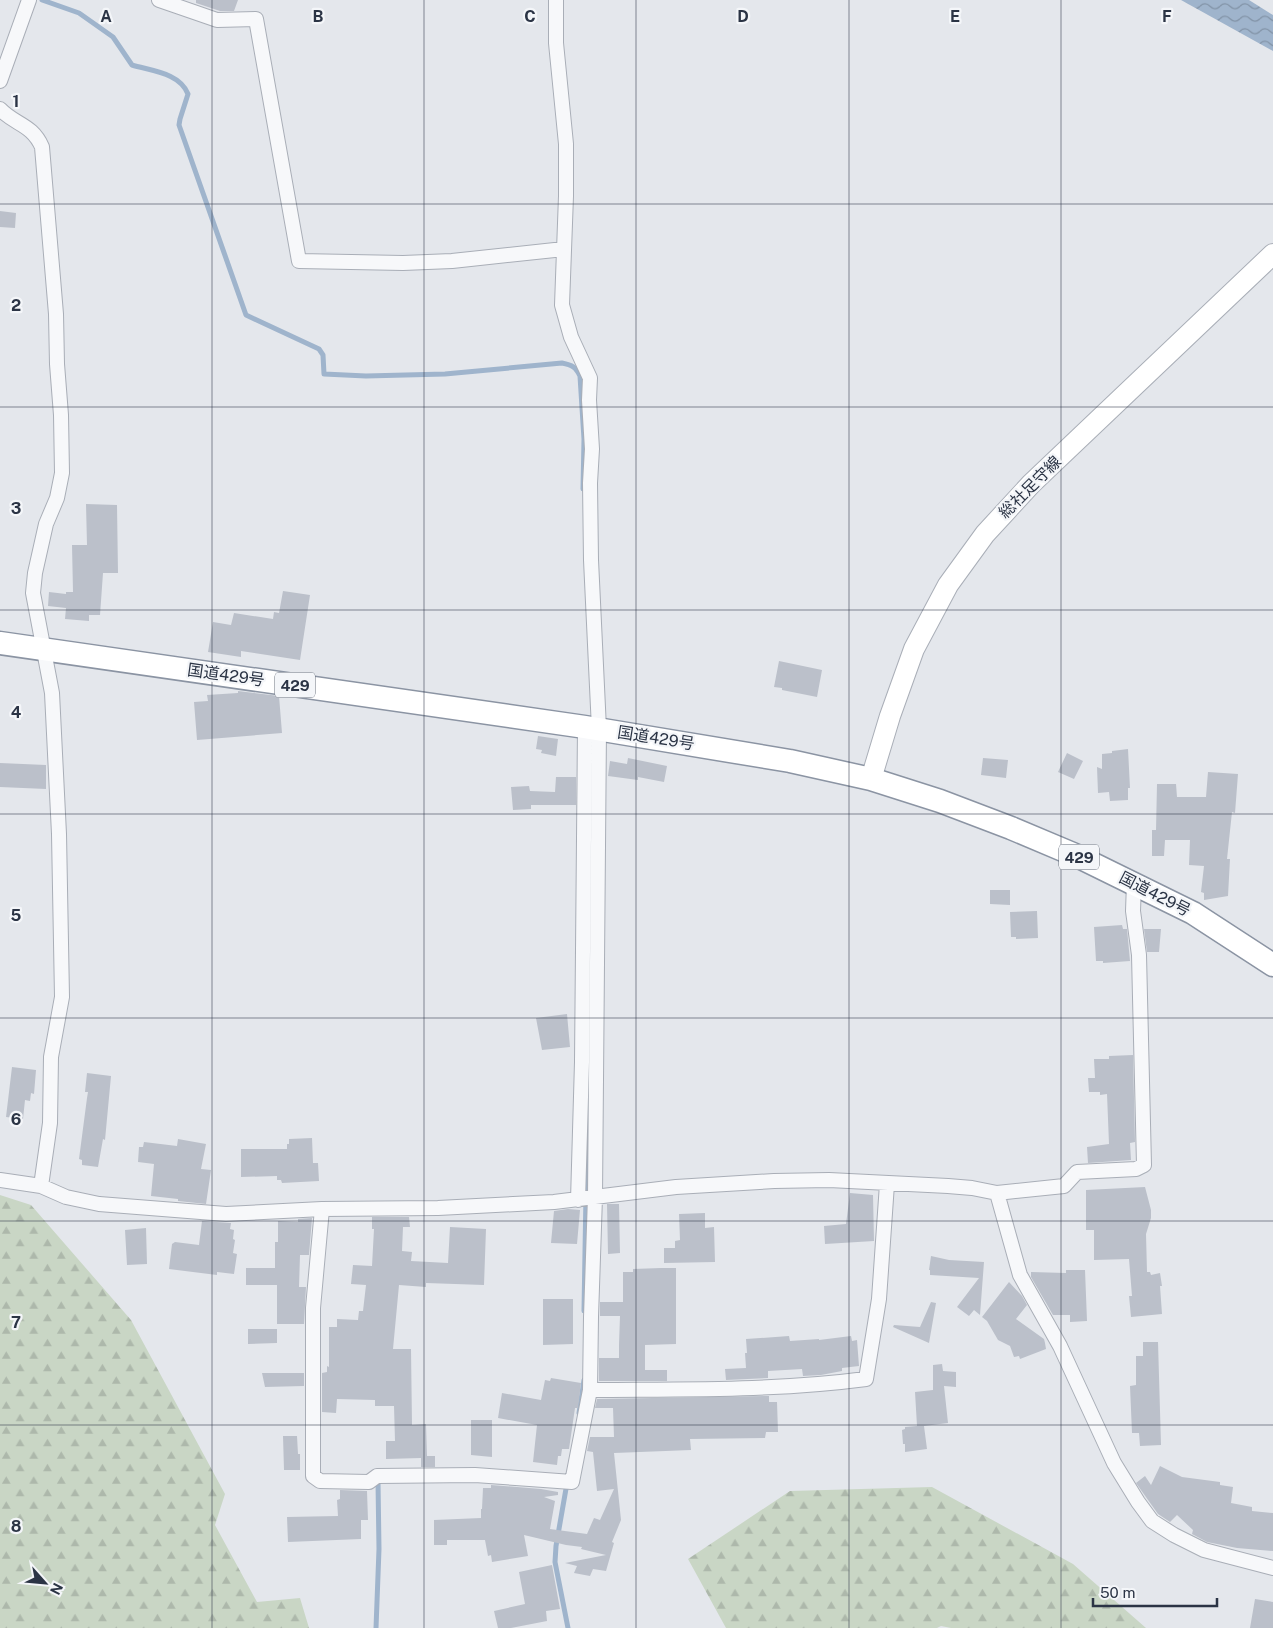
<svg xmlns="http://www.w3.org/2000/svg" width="1273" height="1628" font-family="'Public Sans','Noto Sans JP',sans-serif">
<defs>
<pattern id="forest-firs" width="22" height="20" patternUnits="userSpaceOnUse" patternTransform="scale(1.25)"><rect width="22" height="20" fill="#c9d6c5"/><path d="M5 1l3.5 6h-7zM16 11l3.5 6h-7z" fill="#adb8ab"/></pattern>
<pattern id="water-waves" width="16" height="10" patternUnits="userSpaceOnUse" patternTransform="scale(1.25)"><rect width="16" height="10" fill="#9fb4cc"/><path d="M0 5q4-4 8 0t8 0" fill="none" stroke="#8293a7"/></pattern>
</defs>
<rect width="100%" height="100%" fill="#e4e7ec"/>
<!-- forest -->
<path fill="url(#forest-firs)" d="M 0,1195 L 31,1205 L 131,1320 L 225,1494 L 215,1525 L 257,1602 L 300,1598 L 309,1628 L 0,1628 Z
M 932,1487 L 1073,1564 L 1146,1628 L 951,1628 L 941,1626 L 937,1628 L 726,1628 L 688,1559 L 790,1491 Z"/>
<!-- water -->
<path fill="url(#water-waves)" d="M 1181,0 L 1249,0 L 1273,15 L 1273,51 Z"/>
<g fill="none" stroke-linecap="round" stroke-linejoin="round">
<!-- stream -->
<path stroke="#9fb4cc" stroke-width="5" d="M 42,0 L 79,13 L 113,37 L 132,65 C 152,71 180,73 188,94 L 180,119 L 179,125 L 246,315 L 319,349 L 323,355 L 324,374 L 366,376 L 445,374 L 562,363 C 572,365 576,367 580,376 L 584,439 L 583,489
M 584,1311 L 587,1135
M 579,1413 L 584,1380
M 567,1483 L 556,1546 L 555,1562 L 568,1628
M 376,1628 L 379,1549 L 378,1482 L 381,1481"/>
</g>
<!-- building -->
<path fill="#bbc0ca" d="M 196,0 L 238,0 L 234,11 L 220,11 L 196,3 Z
M 0,211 L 16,213 L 15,228 L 0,227 Z
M 86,504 L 117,505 L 118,573 L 103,573 L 100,615 L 89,615 L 89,621 L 65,619 L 66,608 L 48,606 L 49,592 L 66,594 L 66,592 L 73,592 L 72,545 L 87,545 Z
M 283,591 L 310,595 L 300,660 L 241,651 L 241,657 L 208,652 L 213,622 L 231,625 L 234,613 L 273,619 L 274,612 L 279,613 Z
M 779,661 L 822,670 L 817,697 L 782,690 L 782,688 L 774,687 Z
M 238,691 L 279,696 L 282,733 L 197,740 L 194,702 L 208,701 L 207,695 L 238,693 Z
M 538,736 L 558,739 L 556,756 L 541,753 L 542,750 L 536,749 Z
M 1128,749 L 1130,788 L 1128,788 L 1128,800 L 1110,801 L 1109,792 L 1098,793 L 1097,767 L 1102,769 L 1102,754 L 1112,753 L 1112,751 Z
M 1067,753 L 1083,761 L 1074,779 L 1058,772 Z
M 628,758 L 667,766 L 664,782 L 638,777 L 638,780 L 608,776 L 610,761 L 627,764 Z
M 983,758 L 1008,760 L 1006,778 L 981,775 Z
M 0,763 L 46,765 L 46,789 L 0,787 Z
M 1208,772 L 1238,774 L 1235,813 L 1232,812 L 1227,859 L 1230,859 L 1228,896 L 1204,900 L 1204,893 L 1201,892 L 1204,866 L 1189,865 L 1190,840 L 1165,840 L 1164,856 L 1152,856 L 1152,830 L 1156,830 L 1157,784 L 1176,784 L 1177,797 L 1206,797 Z
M 556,777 L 576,777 L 576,805 L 531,805 L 531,809 L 513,810 L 511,787 L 529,786 L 530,791 L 555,792 Z
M 990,890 L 1010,890 L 1010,905 L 990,904 Z
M 1037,911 L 1038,938 L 1016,939 L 1016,937 L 1011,937 L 1010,912 Z
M 1122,925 L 1123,929 L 1127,929 L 1130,961 L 1103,963 L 1103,961 L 1096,961 L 1094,927 Z
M 1144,929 L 1161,929 L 1159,952 L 1147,952 Z
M 567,1014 L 570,1047 L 542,1050 L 536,1018 Z
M 1133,1055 L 1135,1142 L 1130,1143 L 1131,1160 L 1088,1163 L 1087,1147 L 1109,1144 L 1107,1094 L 1100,1095 L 1100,1092 L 1089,1092 L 1088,1078 L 1095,1078 L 1094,1059 L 1109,1059 L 1109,1056 Z
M 12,1067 L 36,1070 L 34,1094 L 31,1093 L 30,1101 L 25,1100 L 23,1119 L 6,1117 Z
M 87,1073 L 111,1076 L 105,1140 L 103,1139 L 98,1167 L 82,1165 L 82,1160 L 79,1159 L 87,1098 L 88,1092 L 85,1092 Z
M 312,1138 L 313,1163 L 318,1163 L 319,1181 L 282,1183 L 281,1180 L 277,1180 L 277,1176 L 241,1177 L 241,1149 L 287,1149 L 287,1144 L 289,1144 L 289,1139 Z
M 178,1139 L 206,1144 L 201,1169 L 211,1170 L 206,1204 L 178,1201 L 178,1199 L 151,1196 L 154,1164 L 138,1162 L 139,1147 L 143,1147 L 144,1142 L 177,1146 Z
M 1145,1187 L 1151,1210 L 1151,1218 L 1146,1234 L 1147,1272 L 1150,1272 L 1151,1275 L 1160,1273 L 1162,1286 L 1160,1286 L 1162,1314 L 1131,1317 L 1129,1296 L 1132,1296 L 1129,1259 L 1094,1260 L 1094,1230 L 1086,1230 L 1086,1190 Z
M 850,1193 L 873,1195 L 874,1241 L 825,1244 L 824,1226 L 846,1224 Z
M 607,1204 L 619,1204 L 620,1253 L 608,1254 Z
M 568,1209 L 580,1210 L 577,1244 L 551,1243 L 554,1211 Z
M 705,1213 L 705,1228 L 714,1227 L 715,1262 L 664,1263 L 664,1248 L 675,1248 L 675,1241 L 680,1240 L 679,1214 Z
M 372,1217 L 409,1217 L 410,1227 L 403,1227 L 402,1251 L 412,1252 L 411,1261 L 448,1263 L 450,1227 L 486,1229 L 484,1285 L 426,1283 L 426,1287 L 399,1285 L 393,1349 L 411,1349 L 412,1425 L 426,1424 L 427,1456 L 435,1456 L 435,1467 L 421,1467 L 421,1458 L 386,1459 L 386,1441 L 395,1441 L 394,1406 L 375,1406 L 375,1400 L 337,1399 L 336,1413 L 322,1412 L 322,1373 L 327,1372 L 327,1366 L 329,1367 L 329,1327 L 337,1327 L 337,1319 L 358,1320 L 359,1311 L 363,1311 L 366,1285 L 351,1284 L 353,1265 L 372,1266 L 374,1229 L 372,1229 Z
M 312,1218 L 309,1255 L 300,1255 L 299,1287 L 306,1287 L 304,1324 L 277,1324 L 277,1285 L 246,1285 L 246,1268 L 275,1268 L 275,1242 L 278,1242 L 278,1221 L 298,1222 L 298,1219 Z
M 202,1221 L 231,1223 L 230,1229 L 234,1230 L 233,1239 L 235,1240 L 233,1253 L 237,1254 L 234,1274 L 217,1272 L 217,1275 L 169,1269 L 172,1244 L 175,1242 L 199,1245 Z
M 146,1228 L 147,1264 L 127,1265 L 125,1230 Z
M 931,1256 L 949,1260 L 984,1262 L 980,1315 L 974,1310 L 969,1316 L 957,1307 L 979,1278 L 930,1275 L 930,1270 L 929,1270 Z
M 661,1268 L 676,1268 L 676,1344 L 645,1345 L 645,1370 L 667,1370 L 667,1381 L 599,1381 L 599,1358 L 619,1358 L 619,1345 L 620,1316 L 600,1316 L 600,1302 L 623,1302 L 623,1272 L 633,1272 L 633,1269 Z
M 1066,1270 L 1085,1270 L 1087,1321 L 1070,1322 L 1070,1315 L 1053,1315 L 1031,1277 L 1031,1272 L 1066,1273 Z
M 1009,1282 L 1022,1296 L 1027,1305 L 1016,1319 L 1044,1339 L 1045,1343 L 1046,1349 L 1020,1359 L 1019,1356 L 1014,1357 L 1010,1346 L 998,1340 L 987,1321 L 982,1317 Z
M 543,1299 L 573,1299 L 573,1344 L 543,1345 Z
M 931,1302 L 936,1303 L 929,1343 L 893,1327 L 894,1325 L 920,1327 Z
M 248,1329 L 277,1329 L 277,1343 L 248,1344 Z
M 789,1336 L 790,1341 L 819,1339 L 819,1340 L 851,1336 L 852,1341 L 857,1340 L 859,1366 L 842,1368 L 842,1371 L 821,1375 L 803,1376 L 802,1369 L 768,1371 L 768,1378 L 726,1380 L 725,1369 L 746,1368 L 745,1353 L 747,1353 L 746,1339 Z
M 1143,1342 L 1158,1342 L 1161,1445 L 1140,1446 L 1139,1433 L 1132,1433 L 1130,1386 L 1136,1385 L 1136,1356 L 1143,1356 Z
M 942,1364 L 943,1371 L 956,1372 L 956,1387 L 944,1386 L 948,1423 L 924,1426 L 927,1449 L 905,1452 L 905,1444 L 903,1444 L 902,1430 L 905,1429 L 905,1427 L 917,1426 L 915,1392 L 933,1390 L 933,1365 Z
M 262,1373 L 304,1373 L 304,1386 L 265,1387 Z
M 551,1378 L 581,1383 L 578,1408 L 575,1408 L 569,1449 L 562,1449 L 561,1456 L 558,1456 L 557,1465 L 533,1462 L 537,1425 L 498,1418 L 502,1393 L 541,1400 L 545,1380 L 550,1381 Z
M 769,1396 L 769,1402 L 777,1402 L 778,1432 L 766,1432 L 765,1438 L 690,1439 L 691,1450 L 614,1453 L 621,1520 L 612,1542 L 614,1543 L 606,1571 L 593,1569 L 590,1576 L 574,1573 L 577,1566 L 565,1563 L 606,1555 L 581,1549 L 582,1547 L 566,1545 L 524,1535 L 528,1556 L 492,1562 L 491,1555 L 488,1556 L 485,1540 L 447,1540 L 447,1545 L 434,1545 L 434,1520 L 481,1518 L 481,1509 L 482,1509 L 483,1488 L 491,1488 L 491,1485 L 541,1489 L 558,1492 L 558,1495 L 544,1497 L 555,1501 L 550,1529 L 587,1534 L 594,1518 L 600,1520 L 614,1489 L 597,1491 L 593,1452 L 587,1451 L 590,1437 L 614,1437 L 613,1408 L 595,1408 L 597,1399 Z
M 471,1420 L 492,1420 L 492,1457 L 471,1455 Z
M 283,1436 L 297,1436 L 298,1454 L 300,1454 L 300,1470 L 284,1470 Z
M 1160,1466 L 1182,1477 L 1220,1482 L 1220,1485 L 1233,1487 L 1231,1503 L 1252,1507 L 1252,1511 L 1273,1513 L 1273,1551 L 1237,1548 L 1207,1542 L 1192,1534 L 1193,1530 L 1177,1515 L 1170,1522 L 1158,1514 L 1136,1483 L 1145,1476 L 1151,1485 Z
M 340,1490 L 367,1491 L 368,1520 L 361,1520 L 361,1539 L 288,1542 L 287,1517 L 338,1516 L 337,1500 L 340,1499 Z
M 552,1565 L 560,1609 L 546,1611 L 547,1621 L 511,1628 L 498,1628 L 494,1611 L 525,1604 L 519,1572 Z
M 1255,1599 L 1273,1602 L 1273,1628 L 1250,1628 Z"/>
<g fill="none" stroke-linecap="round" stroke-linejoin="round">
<defs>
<path id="minor" d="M 159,0 L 217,20 L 256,19 L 299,261 L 403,263 L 452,261 L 564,249
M 0,81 L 29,0
M 0,109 C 15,125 32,124 42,147 L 56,314 L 57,364 L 61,415 L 62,473 L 57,498 L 46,524 L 35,573 L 33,593 L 52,693 L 59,834 L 62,997 L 51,1057 L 50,1123 L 41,1186
M 0,1180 L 41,1186 L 66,1197 L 99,1204 L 226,1214 L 322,1209 L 438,1208 L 554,1202 L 676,1187 L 774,1181 L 829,1180 L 948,1186 L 972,1188 L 997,1193 L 1064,1186 L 1077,1172 L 1136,1169 L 1144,1165 L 1139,955 L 1133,911 L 1134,883
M 997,1193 L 1020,1275 L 1060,1346 L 1114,1463 L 1138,1502 L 1152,1521 L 1174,1535 L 1204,1550 L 1273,1568
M 578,1200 L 582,1062 L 585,727
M 322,1209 L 313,1308 L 313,1476 L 320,1481 L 369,1482 L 377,1476 L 475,1475 L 572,1482 L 590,1390 L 591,1317 L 595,1197 L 599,729 L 591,560 L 590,483 L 592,449 L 589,400 L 590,378 L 571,337 L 562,305 L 566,196 L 566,144 L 556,43 L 556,0
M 590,1390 C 682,1389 775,1391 866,1379 L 879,1299 L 887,1184"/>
<path id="secondary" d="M 871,779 L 890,716 L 914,649 L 948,585 L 985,534 L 1031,484 L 1273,254"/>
<path id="trunk" d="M 0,643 L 585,727 L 790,761 L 871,779 L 940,801 L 1011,828 L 1075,855 L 1193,913 L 1273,965"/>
</defs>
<!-- minor casing -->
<use href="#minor" stroke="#a9aeb7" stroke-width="16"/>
<!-- secondary casing -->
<use href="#secondary" stroke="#a9aeb7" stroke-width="22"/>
<!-- trunk casing -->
<use href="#trunk" stroke="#8b94a3" stroke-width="25"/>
<!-- minor -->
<use href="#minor" stroke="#f7f8fa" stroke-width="14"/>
<!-- secondary -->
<use href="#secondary" stroke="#fff" stroke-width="20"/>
<!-- trunk -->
<use href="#trunk" stroke="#fff" stroke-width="22"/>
</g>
<!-- grid -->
<path fill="none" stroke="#2b3445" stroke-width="1" stroke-opacity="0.55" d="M 212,0 L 212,1628M 424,0 L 424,1628M 636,0 L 636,1628M 849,0 L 849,1628M 1061,0 L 1061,1628M 0,204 L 1273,204M 0,407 L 1273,407M 0,610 L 1273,610M 0,814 L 1273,814M 0,1018 L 1273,1018M 0,1221 L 1273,1221M 0,1425 L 1273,1425"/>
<g text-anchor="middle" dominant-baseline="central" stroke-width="4.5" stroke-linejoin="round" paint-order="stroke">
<!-- shield labels -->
<g fill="#f4f6f9" stroke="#676e7b" stroke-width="1">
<rect x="275" y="672.5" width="40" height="25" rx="4"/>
<rect x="1059" y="844.5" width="40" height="25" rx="4"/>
</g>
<g font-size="15" font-weight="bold" fill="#2b3445">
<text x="295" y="685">429</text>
<text x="1079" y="857">429</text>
</g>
<!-- street labels -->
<g font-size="16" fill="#2b3445" stroke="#f4f6f9">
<text transform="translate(1030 487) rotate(-45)">総社足守線</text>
<text transform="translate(226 675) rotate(8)">国道429号</text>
<text transform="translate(656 738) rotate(9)">国道429号</text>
<text transform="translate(1155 894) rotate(27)">国道429号</text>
</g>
</g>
<g font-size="16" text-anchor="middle" font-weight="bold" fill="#2b3445" stroke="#f4f6f9" stroke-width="4.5" stroke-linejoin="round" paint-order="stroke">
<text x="106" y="22">A</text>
<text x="318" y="22">B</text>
<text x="530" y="22">C</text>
<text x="743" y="22">D</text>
<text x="955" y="22">E</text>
<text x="1167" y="22">F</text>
<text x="16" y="107">1</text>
<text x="16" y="311">2</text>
<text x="16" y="514">3</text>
<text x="16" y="718">4</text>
<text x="16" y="921">5</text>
<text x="16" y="1125">6</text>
<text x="16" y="1328">7</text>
<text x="16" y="1532">8</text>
</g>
<!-- north arrow -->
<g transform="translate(45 1583) rotate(117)" stroke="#f4f6f9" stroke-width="4" paint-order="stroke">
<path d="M0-4L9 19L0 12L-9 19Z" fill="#2b3445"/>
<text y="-8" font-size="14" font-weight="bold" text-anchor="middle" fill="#2b3445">N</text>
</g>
<!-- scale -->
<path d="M1093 1598v8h124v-8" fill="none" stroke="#2b3445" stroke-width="2.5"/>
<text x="1100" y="1598" font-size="15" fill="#2b3445" stroke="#f4f6f9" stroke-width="4" paint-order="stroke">50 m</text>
</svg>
